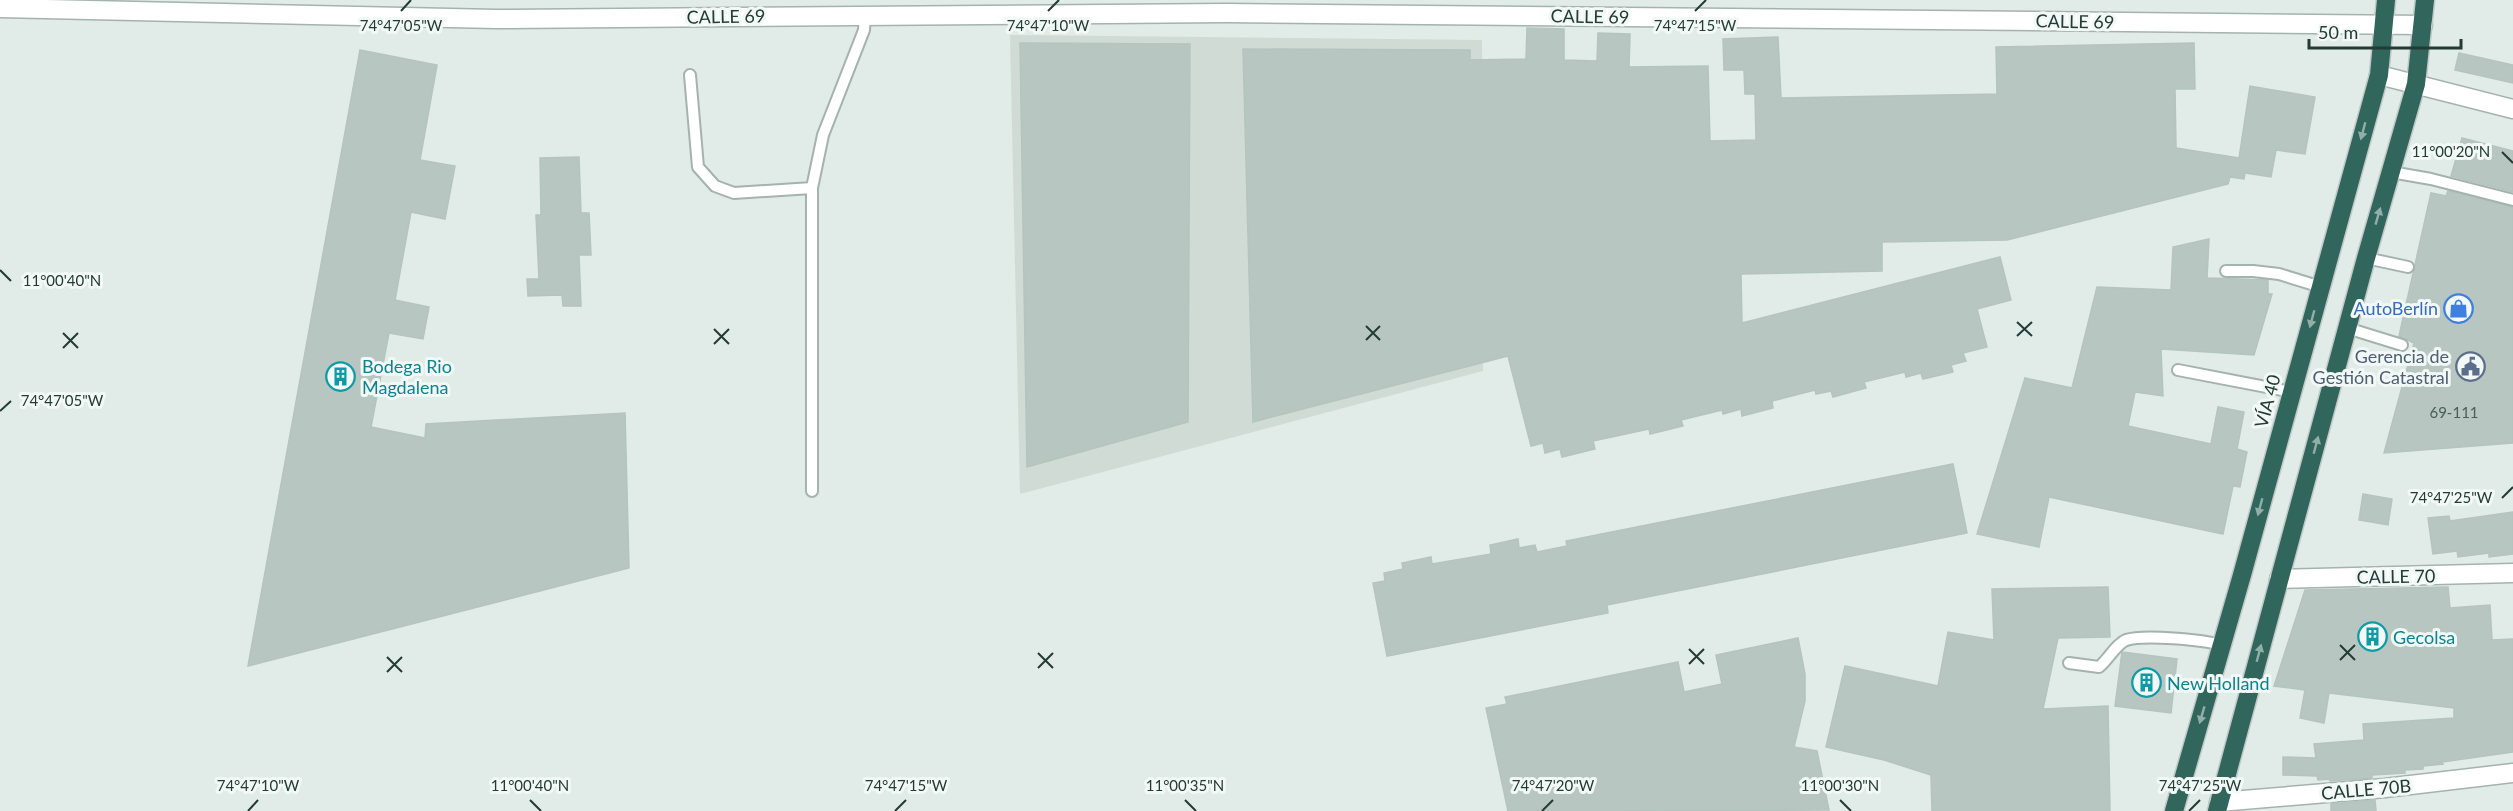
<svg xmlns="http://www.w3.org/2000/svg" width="2513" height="811" font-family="Lato,sans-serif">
<rect width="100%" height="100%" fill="#e1ebe7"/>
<!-- built -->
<path fill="#d0dbd6" d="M 1010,35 L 1482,40 L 1483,371 L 1020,494 Z"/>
<!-- building -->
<path fill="#b7c6c0" stroke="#b4c4be" stroke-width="1.5" d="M 1527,28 L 1564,29 L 1564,60 L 1597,61 L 1598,33 L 1630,34 L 1629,67 L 1708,66 L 1710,141 L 1756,140 L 1755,94 L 1745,94 L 1744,70 L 1724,70 L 1723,39 L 1778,37 L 1781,98 L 1997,94 L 1996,47 L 2194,43 L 2195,89 L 2175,89 L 2176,148 L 2239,158 L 2250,86 L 2315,97 L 2305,154 L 2276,150 L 2271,177 L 2245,173 L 2244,179 L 2230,177 L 2228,184 L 2007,240 L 1882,242 L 1882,271 L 1741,274 L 1742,323 L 2000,257 L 2011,300 L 1977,309 L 1987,347 L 1963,353 L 1966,361 L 1951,365 L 1953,372 L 1923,379 L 1921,373 L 1906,377 L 1905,372 L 1864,382 L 1866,388 L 1833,397 L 1831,391 L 1816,394 L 1815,390 L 1772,401 L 1773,408 L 1742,416 L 1741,409 L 1723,414 L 1722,410 L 1681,420 L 1683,426 L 1650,434 L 1649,429 L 1593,441 L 1595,449 L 1562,457 L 1560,449 L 1545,453 L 1543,443 L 1531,446 L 1508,356 L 1253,422 L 1243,49 L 1470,50 L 1470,60 L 1526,59 Z
M 1020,43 L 1190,44 L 1188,422 L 1027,467 Z
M 360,50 L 437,65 L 420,160 L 455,166 L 445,219 L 411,212 L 395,300 L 429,307 L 423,339 L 389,333 L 371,427 L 425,438 L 426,424 L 625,413 L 629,568 L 248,666 Z
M 2459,53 L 2513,65 L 2513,83 L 2455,70 Z
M 2462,138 L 2513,151 L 2513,192 L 2451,176 Z
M 579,157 L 581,213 L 589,213 L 591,255 L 579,255 L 581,306 L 563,306 L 562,295 L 528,296 L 527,279 L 539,279 L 536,215 L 541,215 L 540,158 Z
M 2448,191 L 2513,207 L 2513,443 L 2384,453 L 2414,343 L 2399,336 L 2431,193 L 2446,196 Z
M 2209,239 L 2207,278 L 2268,280 L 2268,294 L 2272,294 L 2254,355 L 2161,349 L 2163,396 L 2135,392 L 2128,426 L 2211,444 L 2218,407 L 2244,412 L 2237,449 L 2247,452 L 2240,487 L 2233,486 L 2223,534 L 2049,497 L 2039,547 L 1977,534 L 2025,378 L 2072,388 L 2097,287 L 2171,290 L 2173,247 Z
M 1953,464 L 1967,533 L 1607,605 L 1608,613 L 1387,656 L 1373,583 L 1385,581 L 1384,573 L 1403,569 L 1402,563 L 1431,557 L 1432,564 L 1491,554 L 1490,545 L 1518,539 L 1519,548 L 1535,545 L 1537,552 L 1567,546 L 1566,541 Z
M 2363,494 L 2392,499 L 2388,525 L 2359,520 Z
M 2513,512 L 2513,554 L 2489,557 L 2489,553 L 2458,557 L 2457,551 L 2433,554 L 2428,518 L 2449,516 L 2450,521 Z
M 2108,587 L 2110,637 L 2058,638 L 2043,709 L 2108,706 L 2110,811 L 1932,811 L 1931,775 L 1884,760 L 1826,747 L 1845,666 L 1938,686 L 1948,632 L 1994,640 L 1992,589 Z
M 2448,587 L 2450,608 L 2490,605 L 2492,640 L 2513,639 L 2513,752 L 2442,762 L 2443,764 L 2423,766 L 2423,769 L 2405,770 L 2405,773 L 2372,775 L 2372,778 L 2330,781 L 2329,779 L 2318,780 L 2317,776 L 2283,775 L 2283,757 L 2316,758 L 2314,744 L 2364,740 L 2363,724 L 2454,718 L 2454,708 L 2329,693 L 2324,723 L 2300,718 L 2305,690 L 2274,686 L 2305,590 Z
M 1798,638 L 1805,674 L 1805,701 L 1794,747 L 1817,751 L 1829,810 L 1508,811 L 1486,708 L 1507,704 L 1505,697 L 1678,662 L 1684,692 L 1722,684 L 1716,655 Z
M 2122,652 L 2177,659 L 2171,713 L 2115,706 Z
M 2375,800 L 2376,811 L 2331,811 L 2331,804 Z"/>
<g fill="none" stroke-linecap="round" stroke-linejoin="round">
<defs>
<path id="lane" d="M 690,75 L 698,167 L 715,186 L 734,193 L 812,188
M 2391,172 L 2431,179 L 2513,200
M 2366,258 L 2408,267
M 2226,271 L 2253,271 L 2279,274 L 2321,287
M 2347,328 L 2402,345
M 2178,370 L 2292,392
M 812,491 L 812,188 L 823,135 L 864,30 L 865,15
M 2069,663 L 2099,667 C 2108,660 2116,644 2126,640 C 2144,634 2203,640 2222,645"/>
<path id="street" d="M 0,8 L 496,19 L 1226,13 L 2423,25
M 2379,75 L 2513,109
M 2279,579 L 2513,573
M 2219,802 L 2385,788 L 2513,773"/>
<path id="highway" d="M 2174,811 L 2242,575 L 2379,75 L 2386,0
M 2217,811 L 2366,258 L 2416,84 L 2425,0"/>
</defs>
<!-- lane casing -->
<use href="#lane" stroke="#a4b3ae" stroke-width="14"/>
<!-- street casing -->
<use href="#street" stroke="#a4b3ae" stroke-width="21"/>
<!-- highway casing -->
<use href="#highway" stroke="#c1c8c6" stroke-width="21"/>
<!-- lane -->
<use href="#lane" stroke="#fff" stroke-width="10"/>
<!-- street -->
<use href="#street" stroke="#fff" stroke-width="18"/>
<!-- highway -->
<use href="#highway" stroke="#30665c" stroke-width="18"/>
</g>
<!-- one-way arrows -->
<defs><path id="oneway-solid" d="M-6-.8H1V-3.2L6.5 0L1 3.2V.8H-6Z" transform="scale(1.5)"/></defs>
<g fill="#91afa8">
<use href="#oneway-solid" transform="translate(2363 131) rotate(105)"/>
<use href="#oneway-solid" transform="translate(2378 216) rotate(-74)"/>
<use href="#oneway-solid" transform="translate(2312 319) rotate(105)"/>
<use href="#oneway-solid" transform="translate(2316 445) rotate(-75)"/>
<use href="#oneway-solid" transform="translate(2260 507) rotate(105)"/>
<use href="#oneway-solid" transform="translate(2259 653) rotate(-75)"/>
<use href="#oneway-solid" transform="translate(2202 715) rotate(106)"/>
</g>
<!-- ticks -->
<path fill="none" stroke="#233b35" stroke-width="2" d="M 401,11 L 411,0M 1048,11 L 1059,0M 1695,11 L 1706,0M 2502,152 L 2513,163M 0,270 L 11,281M 2017,322 L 2032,336M 1366,326 L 1380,340M 714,329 L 729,344M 63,333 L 78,348M 2017,336 L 2032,322M 1366,340 L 1380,326M 714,344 L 729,329M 63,348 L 78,333M 0,411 L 11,401M 2502,498 L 2513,487M 2340,645 L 2355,660M 1689,649 L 1704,664M 1038,653 L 1053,668M 387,657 L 402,672M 2340,660 L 2355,645M 1689,664 L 1704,649M 1038,668 L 1053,653M 387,672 L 402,657M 530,800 L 541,811M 1185,800 L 1196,811M 1840,800 L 1851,811M 248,811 L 258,800M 895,811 L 906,800M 1542,811 L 1553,800M 2189,811 L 2200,800"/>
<!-- icons -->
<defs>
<symbol id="shop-ring" viewBox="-11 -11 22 22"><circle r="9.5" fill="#f2f8f5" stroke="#3f7fe0" stroke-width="1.5"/><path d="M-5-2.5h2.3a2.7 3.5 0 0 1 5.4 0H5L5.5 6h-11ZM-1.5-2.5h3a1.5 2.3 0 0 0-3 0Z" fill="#3f7fe0"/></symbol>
<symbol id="civic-ring" viewBox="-11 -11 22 22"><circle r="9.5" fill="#f2f8f5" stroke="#5c6f8a" stroke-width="1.5"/><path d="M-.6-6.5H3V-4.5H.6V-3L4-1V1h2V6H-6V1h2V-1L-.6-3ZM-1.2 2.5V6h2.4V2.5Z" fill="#5c6f8a"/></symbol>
<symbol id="building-ring" viewBox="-11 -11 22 22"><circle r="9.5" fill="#f2f8f5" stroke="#0f9aa8" stroke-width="1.5"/><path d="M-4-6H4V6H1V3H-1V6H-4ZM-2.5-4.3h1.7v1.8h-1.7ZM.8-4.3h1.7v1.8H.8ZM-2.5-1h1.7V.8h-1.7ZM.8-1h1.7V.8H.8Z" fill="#0f9aa8"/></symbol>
</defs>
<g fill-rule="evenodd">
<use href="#shop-ring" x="2442" y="292" width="33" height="33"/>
<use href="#civic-ring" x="2454" y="350" width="33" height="33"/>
<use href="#building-ring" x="324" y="360" width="33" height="33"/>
<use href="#building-ring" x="2356" y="620" width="33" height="33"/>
<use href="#building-ring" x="2130" y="666" width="33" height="33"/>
</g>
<g text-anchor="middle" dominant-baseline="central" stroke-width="6" stroke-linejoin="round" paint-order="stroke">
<!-- number labels -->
<g font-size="15" fill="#485e58">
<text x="2454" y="412">69-111</text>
</g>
<!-- street labels -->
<g font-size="18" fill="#233b35" stroke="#f2f8f5">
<text transform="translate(726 16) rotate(-1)">CALLE 69</text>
<text transform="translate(1590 16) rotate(1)">CALLE 69</text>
<text transform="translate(2075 21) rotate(1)">CALLE 69</text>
<text transform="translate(2267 401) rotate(-75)">VÍA 40</text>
<text transform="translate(2396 576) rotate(-1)">CALLE 70</text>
<text transform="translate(2366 789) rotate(-5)">CALLE 70B</text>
</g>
<!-- shop labels -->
<g font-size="18" fill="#366cbe" stroke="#f2f8f5" text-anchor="end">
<text x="2438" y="308">AutoBerlín</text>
</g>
<!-- service labels -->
<g font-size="18" fill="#4e5e75" stroke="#f2f8f5" text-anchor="end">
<text x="2449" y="356">Gerencia de<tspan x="2449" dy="21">Gestión Catastral</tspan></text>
</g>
<!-- culture labels -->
<g font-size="18" fill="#0d838f" stroke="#f2f8f5" text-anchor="start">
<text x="362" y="366">Bodega Rio<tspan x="362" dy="21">Magdalena</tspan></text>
<text x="2393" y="637">Gecolsa</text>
<text x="2167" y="683">New Holland</text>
</g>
</g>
<g font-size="15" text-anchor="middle" fill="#233b35" stroke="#f2f8f5" stroke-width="6" stroke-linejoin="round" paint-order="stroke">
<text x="401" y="31">74°47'05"W</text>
<text x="1048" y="31">74°47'10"W</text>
<text x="1695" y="31">74°47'15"W</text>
<text x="2451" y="157">11°00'20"N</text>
<text x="62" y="286">11°00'40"N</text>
<text x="62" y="406">74°47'05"W</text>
<text x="2451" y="503">74°47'25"W</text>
<text x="906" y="791">74°47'15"W</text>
<text x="2200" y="791">74°47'25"W</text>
<text x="258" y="791">74°47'10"W</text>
<text x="530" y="791">11°00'40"N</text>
<text x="1185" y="791">11°00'35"N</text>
<text x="1553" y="791">74°47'20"W</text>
<text x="1840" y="791">11°00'30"N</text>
</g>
<!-- scale -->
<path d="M2309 39v9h152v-9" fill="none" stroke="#233b35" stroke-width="3"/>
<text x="2318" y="39" font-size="18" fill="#233b35" stroke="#f2f8f5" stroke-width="4.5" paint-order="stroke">50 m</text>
</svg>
